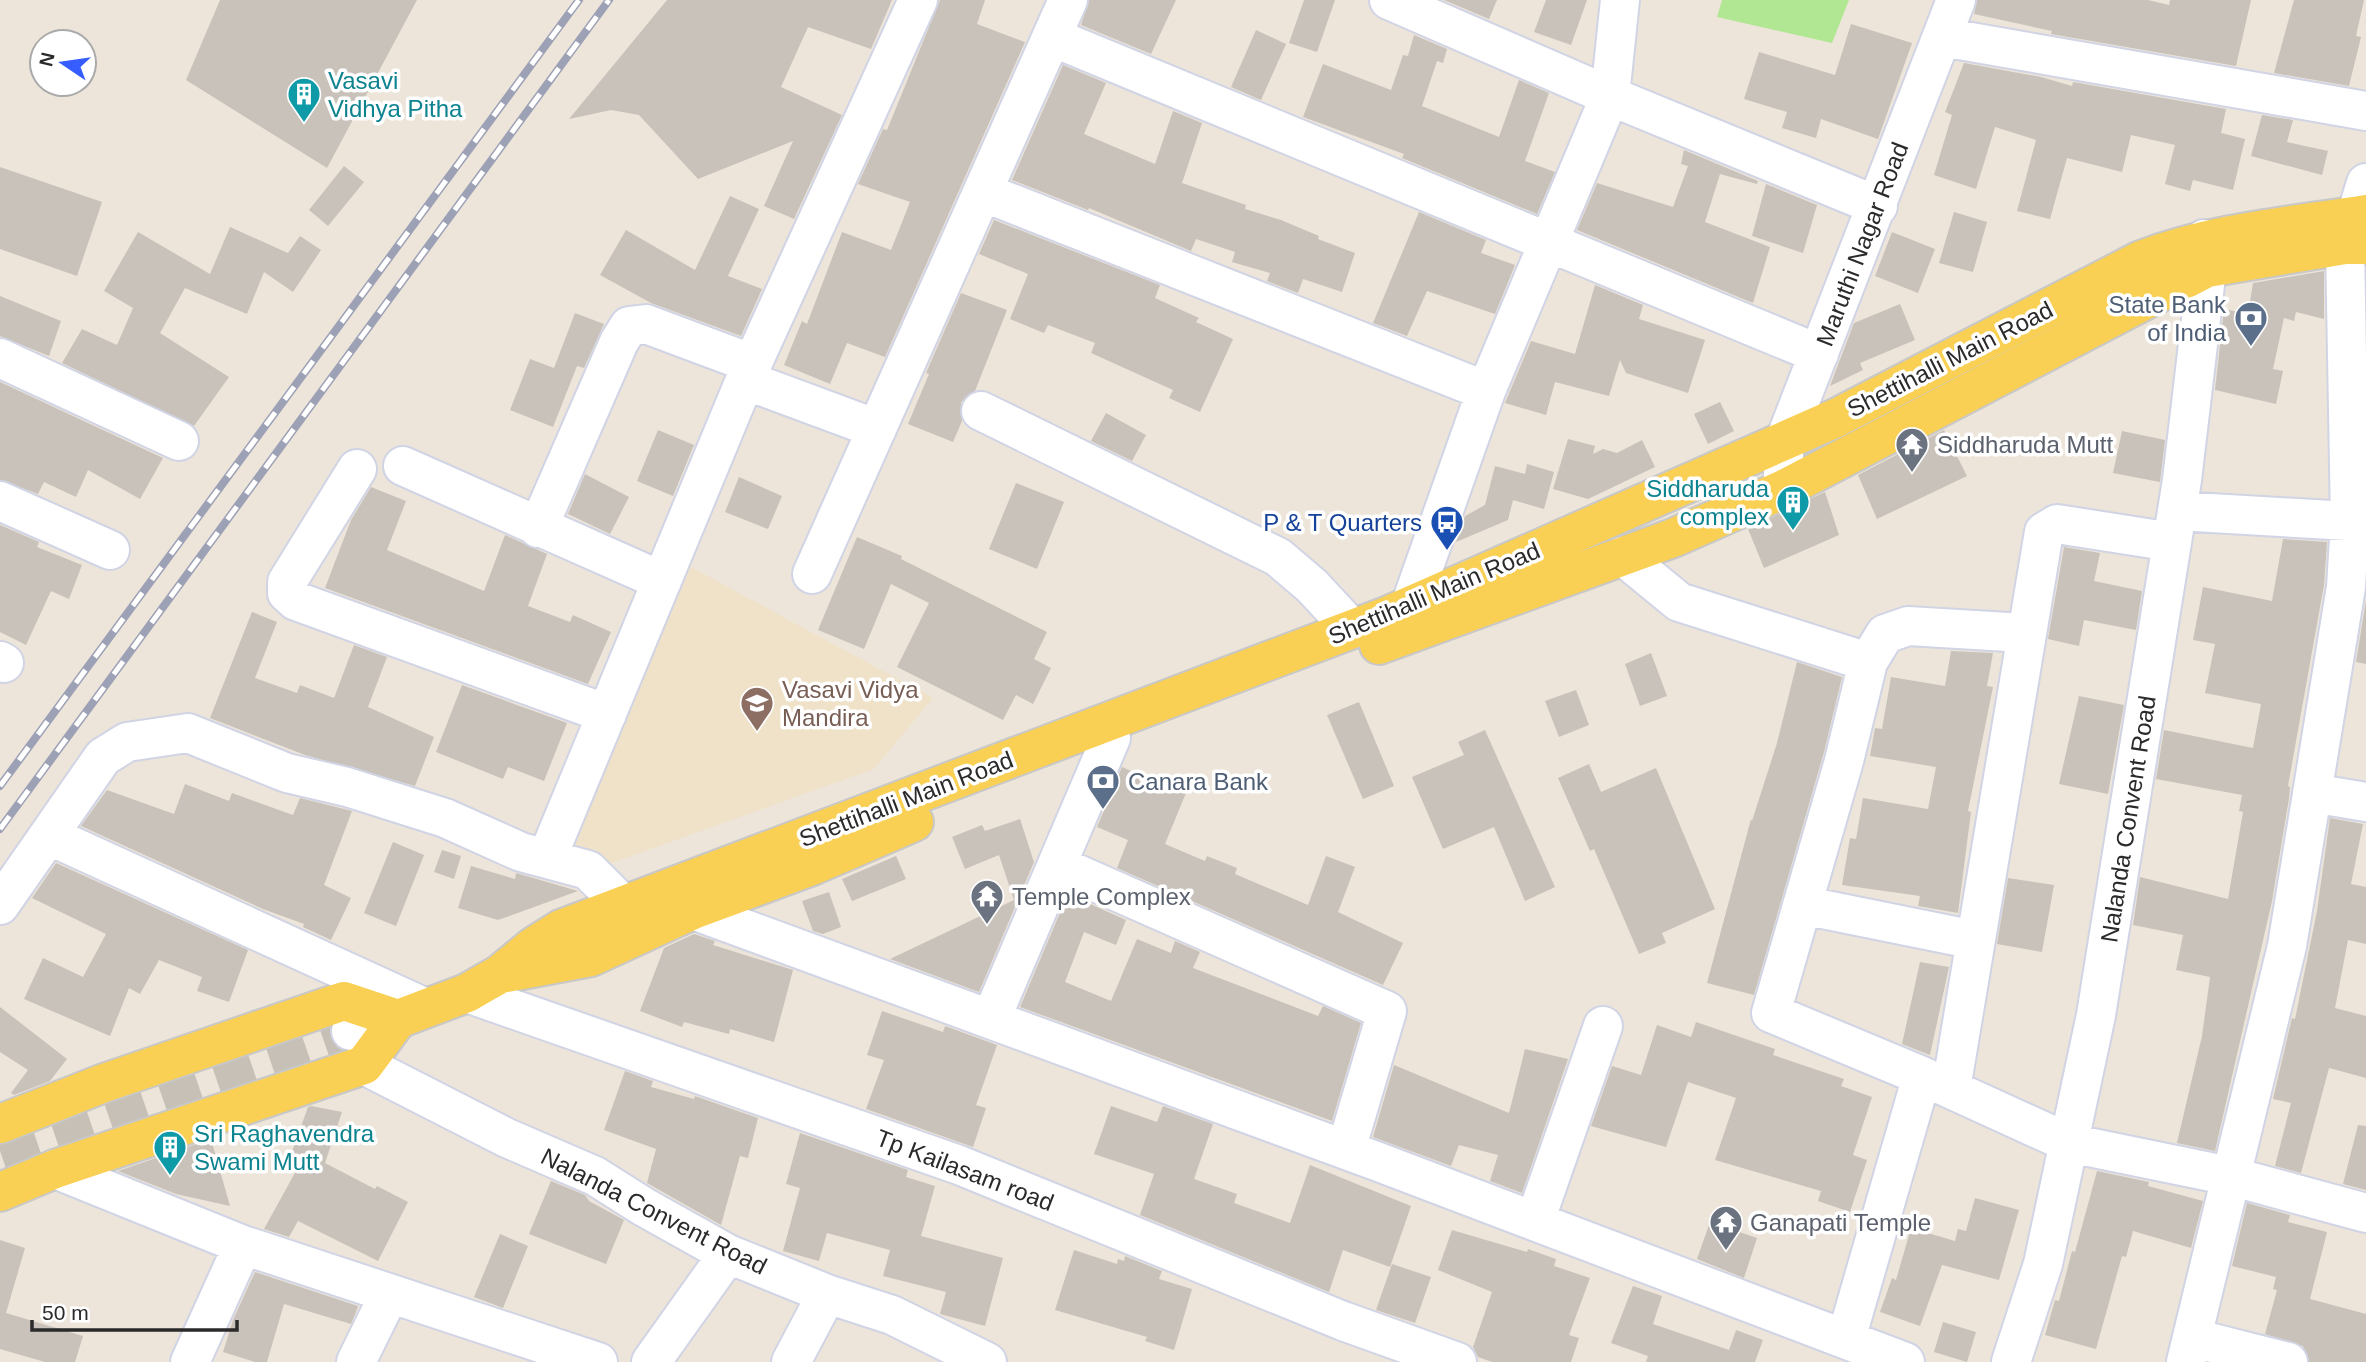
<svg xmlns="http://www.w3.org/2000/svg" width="2366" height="1362" font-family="Arial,sans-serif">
<rect width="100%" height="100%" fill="#ede5da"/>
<!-- education -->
<path fill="#f0e2c8" d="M 678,560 L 933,698 L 874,769 L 606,865 L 566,845 Z"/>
<!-- green -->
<path fill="#b1e793" d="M 1722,0 L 1849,0 L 1832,43 L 1717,17 Z"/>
<!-- building -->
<path fill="#c8c2ba" d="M 220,0 L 417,0 L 327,168 L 186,80 Z
M 667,0 L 892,0 L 871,49 L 808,27 L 781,87 L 842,115 L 794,219 L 764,206 L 793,141 L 698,179 L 639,115 L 611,110 L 569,119 Z
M 940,0 L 985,0 L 977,24 L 1025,42 L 885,357 L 847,343 L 830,384 L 784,365 L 802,321 L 807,324 L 842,232 L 891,250 L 910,202 L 858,184 L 883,129 L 887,130 Z
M 1089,0 L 1176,0 L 1151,54 L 1081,25 Z
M 1304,0 L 1335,0 L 1317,52 L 1289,43 Z
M 1444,0 L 1497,0 L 1489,19 Z
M 1546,0 L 1587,0 L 1571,45 L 1534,32 Z
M 1977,0 L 2148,0 L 2169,5 L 2170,0 L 2251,0 L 2236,66 L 2051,34 L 2052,31 L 1974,14 Z
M 2294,0 L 2364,0 L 2356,36 L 2361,37 L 2349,86 L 2274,73 Z
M 1851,24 L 1912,43 L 1878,139 L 1821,119 L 1816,138 L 1782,128 L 1787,112 L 1744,99 L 1759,52 L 1835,75 Z
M 1256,30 L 1286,44 L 1261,100 L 1231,87 Z
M 1414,35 L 1447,49 L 1443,63 L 1437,61 L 1422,106 L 1499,137 L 1519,80 L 1549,93 L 1525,161 L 1555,172 L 1537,214 L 1402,158 L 1404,154 L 1303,117 L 1323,64 L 1391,90 L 1403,55 L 1408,56 Z
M 1964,63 L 2041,77 L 2072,86 L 2073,82 L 2226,109 L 2221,133 L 2245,139 L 2233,190 L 2193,180 L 2190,191 L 2165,184 L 2175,145 L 2131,135 L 2122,172 L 2067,158 L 2050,219 L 2017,211 L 2036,140 L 1995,127 L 1976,189 L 1934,175 L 1952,115 L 1945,112 Z
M 1063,65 L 1106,83 L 1084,134 L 1155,164 L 1173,111 L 1202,123 L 1182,183 L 1246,205 L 1245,209 L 1281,220 L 1319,236 L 1318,239 L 1355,253 L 1342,292 L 1303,279 L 1298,293 L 1267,281 L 1270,273 L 1232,262 L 1235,252 L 1196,239 L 1191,251 L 1089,208 L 1088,210 L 1012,180 Z
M 2262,115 L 2293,120 L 2287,142 L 2328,151 L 2322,175 L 2251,156 Z
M 1684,150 L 1758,181 L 1757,184 L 1720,174 L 1705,222 L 1770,247 L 1753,303 L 1577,230 L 1597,183 L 1673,207 L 1688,166 L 1681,164 Z
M 344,166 L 364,182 L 328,226 L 309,210 Z
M 0,167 L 102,202 L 77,276 L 0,249 Z
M 1766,184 L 1817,205 L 1803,253 L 1752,236 Z
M 730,196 L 759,209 L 728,276 L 762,289 L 741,336 L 651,303 L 600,275 L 626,230 L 695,270 Z
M 1419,212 L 1486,240 L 1481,253 L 1515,265 L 1495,314 L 1427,291 L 1407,336 L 1373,323 Z
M 1954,212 L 1987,222 L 1973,272 L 1939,263 Z
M 994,220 L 1160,285 L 1155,298 L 1199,318 L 1196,322 L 1233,339 L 1200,412 L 1169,398 L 1173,390 L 1091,353 L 1095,343 L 1048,325 L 1044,333 L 1010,319 L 1028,274 L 979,254 Z
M 230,227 L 288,253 L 300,236 L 321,250 L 293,292 L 264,272 L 247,314 L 185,288 L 160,333 L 229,377 L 194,426 L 62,363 L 82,329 L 117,345 L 133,308 L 104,291 L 138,232 L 210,274 Z
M 1892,232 L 1935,249 L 1918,293 L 1875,276 Z
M 2324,271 L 2324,319 L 2296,312 L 2294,321 L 2284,318 L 2273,369 L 2283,371 L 2276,404 L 2215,390 L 2224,309 L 2248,314 L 2253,283 Z
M 1595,285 L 1643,305 L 1639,319 L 1705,340 L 1688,393 L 1626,373 L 1620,360 L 1609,396 L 1555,382 L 1546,415 L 1505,403 L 1531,341 L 1575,354 Z
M 961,293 L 1007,310 L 975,391 L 961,402 L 962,421 L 953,442 L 908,424 L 929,374 L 926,373 Z
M 0,296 L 61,321 L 49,356 L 0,336 Z
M 1900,304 L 1915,340 L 1860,363 L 1863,370 L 1830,386 L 1854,323 Z
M 575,313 L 604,324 L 584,368 L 577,366 L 553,427 L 510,410 L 530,359 L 554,368 Z
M 0,382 L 163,458 L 140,499 L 88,470 L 76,497 L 44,482 L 38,494 L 0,480 Z
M 1720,402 L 1734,431 L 1708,444 L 1694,414 Z
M 1106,413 L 1146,435 L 1132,461 L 1091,441 Z
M 658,430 L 694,445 L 673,496 L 637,481 Z
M 1944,430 L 1967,476 L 1877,519 L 1858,475 Z
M 2122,431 L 2165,440 L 2160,482 L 2113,473 Z
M 1568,439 L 1595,446 L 1593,454 L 1603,449 L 1617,453 L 1642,440 L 1655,467 L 1588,499 L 1553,489 Z
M 1527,464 L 1554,472 L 1544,509 L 1513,500 L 1508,520 L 1456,542 L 1465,516 L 1485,505 L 1495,466 L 1525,474 Z
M 585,474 L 629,497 L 610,534 L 568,514 Z
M 739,477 L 782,496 L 768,529 L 725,512 Z
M 1016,483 L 1064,502 L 1037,569 L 989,549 Z
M 371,487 L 406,501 L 387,550 L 484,591 L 505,535 L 547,554 L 528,606 L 570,622 L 573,615 L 611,632 L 588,684 L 325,588 L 351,520 Z
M 1825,492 L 1839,535 L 1764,568 L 1748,529 Z
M 0,525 L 39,542 L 37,547 L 82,565 L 69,599 L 51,591 L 26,645 L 0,632 Z
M 857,537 L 902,556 L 901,559 L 1047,632 L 1034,659 L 1051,668 L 1033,704 L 1016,695 L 1003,720 L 897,667 L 929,603 L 891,584 L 864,649 L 818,630 Z
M 2283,539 L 2327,542 L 2324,585 L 2288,786 L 2290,787 L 2289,798 L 2272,901 L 2215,1151 L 2177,1143 L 2202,1036 L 2210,977 L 2176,970 L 2183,935 L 2133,925 L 2140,877 L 2228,899 L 2243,812 L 2239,811 L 2242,795 L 2156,779 L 2164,730 L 2253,748 L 2261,704 L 2205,693 L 2215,644 L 2193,640 L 2203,587 L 2272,601 Z
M 2064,547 L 2100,553 L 2094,581 L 2142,591 L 2136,630 L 2084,620 L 2079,646 L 2048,639 Z
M 2366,600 L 2366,664 L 2356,662 Z
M 252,612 L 277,622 L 255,678 L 297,693 L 300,685 L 334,698 L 354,645 L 387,657 L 368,707 L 434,737 L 415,786 L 305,755 L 210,718 Z
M 1951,651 L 1993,653 L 1987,686 L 1993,687 L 1968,811 L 1971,812 L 1958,913 L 1918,906 L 1920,896 L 1842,885 L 1850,838 L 1856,839 L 1863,798 L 1928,809 L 1936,767 L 1870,756 L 1875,728 L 1882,729 L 1891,677 L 1945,686 Z
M 1651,653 L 1667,696 L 1640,706 L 1625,664 Z
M 1797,662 L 1842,677 L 1824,752 L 1754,995 L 1707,983 L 1751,819 L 1752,821 L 1777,743 Z
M 462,685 L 567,723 L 544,781 L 508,767 L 503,779 L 436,752 Z
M 1576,690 L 1589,725 L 1559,737 L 1545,701 Z
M 2079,696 L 2124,705 L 2108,794 L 2059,784 Z
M 1359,702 L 1394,786 L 1363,799 L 1327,715 Z
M 1485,730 L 1555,887 L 1525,901 L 1494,827 L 1443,849 L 1412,777 L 1464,755 L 1458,742 Z
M 1589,764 L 1601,792 L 1656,768 L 1715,909 L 1662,933 L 1666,943 L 1639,954 L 1594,849 L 1590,851 L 1558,778 Z
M 1122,767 L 1157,782 L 1159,776 L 1188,788 L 1165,844 L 1205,861 L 1207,856 L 1237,868 L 1235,874 L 1308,905 L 1326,856 L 1355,867 L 1338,912 L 1403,943 L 1383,985 L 1117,868 L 1128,840 L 1097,827 Z
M 185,784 L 229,801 L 232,793 L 293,815 L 300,798 L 352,811 L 324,885 L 351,898 L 331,940 L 303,927 L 304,924 L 263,909 L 81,826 L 107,790 L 174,814 Z
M 2330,818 L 2363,824 L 2351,884 L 2366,887 L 2366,944 L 2348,940 L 2335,1008 L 2366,1016 L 2366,1078 L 2329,1068 L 2301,1173 L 2275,1166 L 2291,1103 L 2273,1099 L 2292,1018 L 2295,1019 L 2317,911 Z
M 1020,819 L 1034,862 L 979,992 L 890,959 L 1014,900 L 999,855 L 965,869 L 952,837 L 982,825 L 985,831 Z
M 393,842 L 424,855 L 396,926 L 364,913 Z
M 442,850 L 461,856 L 454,879 L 434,872 Z
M 896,856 L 906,879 L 852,901 L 842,879 Z
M 56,863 L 248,950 L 229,1002 L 197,991 L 202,977 L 159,960 L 140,994 L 129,988 L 110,1036 L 24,999 L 43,958 L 83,977 L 106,934 L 32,898 Z
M 471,866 L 515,879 L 516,873 L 578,891 L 498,920 L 458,908 Z
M 2008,878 L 2054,885 L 2042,952 L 1997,944 Z
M 829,892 L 841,927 L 823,934 L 813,931 L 802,901 Z
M 1068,894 L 1126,920 L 1116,945 L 1084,932 L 1065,982 L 1111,1001 L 1137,939 L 1171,953 L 1175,941 L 1200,952 L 1193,968 L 1318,1016 L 1323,1006 L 1361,1023 L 1332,1121 L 1020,1007 Z
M 694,934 L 715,941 L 713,945 L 793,970 L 774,1042 L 730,1029 L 729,1034 L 684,1022 L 682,1027 L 640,1011 L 664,948 Z
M 1920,962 L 1949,967 L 1930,1055 L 1902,1044 Z
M 0,1007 L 67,1059 L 50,1081 L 14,1095 L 11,1093 L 28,1070 L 0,1052 Z
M 882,1011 L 943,1032 L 945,1026 L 997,1045 L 976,1105 L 986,1108 L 973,1147 L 866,1109 L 884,1060 L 867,1055 Z
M 1696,1022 L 1775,1049 L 1773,1055 L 1844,1079 L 1841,1086 L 1872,1097 L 1853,1155 L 1867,1160 L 1850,1212 L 1818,1201 L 1821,1191 L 1715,1160 L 1736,1098 L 1688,1082 L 1666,1147 L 1591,1126 L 1612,1066 L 1641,1075 L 1657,1025 L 1691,1037 Z
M 1525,1049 L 1568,1059 L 1522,1193 L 1490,1181 L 1498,1155 L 1459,1145 L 1451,1166 L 1373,1137 L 1394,1065 L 1509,1113 Z
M 625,1071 L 653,1081 L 651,1087 L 694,1099 L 695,1096 L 758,1118 L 748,1158 L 740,1156 L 721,1225 L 647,1183 L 656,1149 L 604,1130 Z
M 311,1106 L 342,1112 L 325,1163 L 375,1189 L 377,1186 L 408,1202 L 378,1261 L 298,1221 L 289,1237 L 264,1229 L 302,1160 L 290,1157 L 308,1107 Z
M 1111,1106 L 1157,1122 L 1163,1106 L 1213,1124 L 1194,1179 L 1237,1194 L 1234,1203 L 1290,1223 L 1310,1165 L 1411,1206 L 1390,1267 L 1343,1250 L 1329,1292 L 1140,1215 L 1154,1174 L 1094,1154 Z
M 2358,1125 L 2366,1126 L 2366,1190 L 2343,1184 Z
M 800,1133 L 908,1170 L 906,1177 L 935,1186 L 921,1236 L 1003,1258 L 985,1326 L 940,1314 L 946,1292 L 883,1276 L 890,1250 L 827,1233 L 819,1261 L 783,1251 L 800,1188 L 786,1184 Z
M 211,1139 L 230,1206 L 176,1194 L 118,1171 Z
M 2097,1171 L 2149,1182 L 2148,1186 L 2203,1201 L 2191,1248 L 2133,1231 L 2126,1257 L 2122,1256 L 2096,1349 L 2045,1335 L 2055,1300 L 2059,1301 L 2072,1251 L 2075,1252 Z
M 551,1181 L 585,1195 L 589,1201 L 624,1220 L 606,1264 L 529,1234 Z
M 1975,1198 L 2019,1210 L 1999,1280 L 1942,1265 L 1920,1326 L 1880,1312 L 1892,1278 L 1896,1280 L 1911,1228 L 1955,1241 L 1958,1229 L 1966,1231 Z
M 2247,1203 L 2290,1215 L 2288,1222 L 2327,1232 L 2310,1299 L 2366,1314 L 2366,1362 L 2309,1362 L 2303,1346 L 2265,1334 L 2277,1290 L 2273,1289 L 2276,1277 L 2232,1266 Z
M 1710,1222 L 1757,1238 L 1744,1278 L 1697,1259 Z
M 1452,1230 L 1527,1252 L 1528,1249 L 1556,1259 L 1554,1266 L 1590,1278 L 1569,1335 L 1579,1338 L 1571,1362 L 1492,1362 L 1478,1357 L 1473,1347 L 1492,1292 L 1438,1270 Z
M 500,1234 L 528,1246 L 503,1308 L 474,1297 Z
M 0,1240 L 25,1248 L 6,1313 L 83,1336 L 75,1362 L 45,1362 L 0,1349 Z
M 1074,1250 L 1117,1264 L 1118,1259 L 1124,1261 L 1125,1256 L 1162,1271 L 1159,1279 L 1192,1289 L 1174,1350 L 1145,1341 L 1147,1337 L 1055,1310 Z
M 1392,1264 L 1431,1277 L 1415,1323 L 1376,1310 Z
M 255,1272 L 358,1306 L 356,1312 L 351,1324 L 284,1304 L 267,1362 L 255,1362 L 223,1352 L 233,1320 Z
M 1633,1286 L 1662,1296 L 1653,1324 L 1729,1350 L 1736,1330 L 1763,1340 L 1755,1362 L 1646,1362 L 1648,1356 L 1611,1343 Z
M 1943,1322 L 1976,1332 L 1967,1362 L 1934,1352 Z"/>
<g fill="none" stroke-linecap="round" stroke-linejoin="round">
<!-- minor-tunnel -->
<path stroke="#c6c0b7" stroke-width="38" stroke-dasharray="38 19" stroke-linecap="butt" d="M 0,1151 L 351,1031"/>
<defs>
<path id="minor" d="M 1389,0 L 1610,96 L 1878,206
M 1052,37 L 1819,354
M 1942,37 L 2366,111
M 983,192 L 1486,391
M 2356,216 L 2366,183
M 0,358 L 179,441
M 745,380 L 877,429
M 981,411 L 1278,557 L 1312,586 L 1352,629
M 403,466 L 662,581
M 357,469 L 287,582 L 287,593 L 296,601 L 607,714
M 1782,490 L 1785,440 L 1956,0
M 0,501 L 110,550
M 2177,511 L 2366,522
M 538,528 L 619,342 L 629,326 L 646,324 L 753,364
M 1623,556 L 1679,602 L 1868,662
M 812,574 L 1068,0
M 1405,631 L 1410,606 L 1486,391 L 1610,96 L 1620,0
M 2025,633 L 1908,626 L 1885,634 L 1868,662 L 1844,761 L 1771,1013 L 1922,1076 L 2069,1143 L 2230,1176 L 2366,1213
M 0,661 L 4,663
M 2312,793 L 2366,802
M 50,836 L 426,1008
M 547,858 L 745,380 L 918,0
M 1057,865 L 1387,1011 L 1346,1150
M 682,889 L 693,910 L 1376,1161 L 1905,1362
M 0,905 L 103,757 L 127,742 L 188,733 L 287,773 L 347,787 L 445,818 L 521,852 L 588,870 L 624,906
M 1802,905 L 1975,940
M 467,993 L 959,1165 L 1343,1321 L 1457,1362
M 991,1019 L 1111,738
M 351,1031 L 398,1019
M 364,1065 L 507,1138 L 595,1176 L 644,1207 L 728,1254 L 827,1294 L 892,1315 L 987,1362
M 1951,1089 L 2044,532 L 2057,524 L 2172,542
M 55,1169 L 243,1245 L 190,1362
M 1535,1221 L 1603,1026
M 243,1245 L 598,1362
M 2193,1338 L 2288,1362
M 1846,1339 L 1922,1076
M 356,1362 L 389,1295
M 651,1362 L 728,1254
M 791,1362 L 827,1294
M 2011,1362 L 2043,1264 L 2096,1015 L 2182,480 L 2207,268 L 2204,239
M 2186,1362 L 2287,946 L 2346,587 L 2350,522 L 2345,245"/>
<path id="major" d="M 1379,645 L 1673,538 L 1782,490 L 2207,268 L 2345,245 L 2366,245
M 506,973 L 591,957 L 693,910 L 812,866 L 914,822
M 0,1124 L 104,1083 L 344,1001 L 398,1019
M 0,1192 L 55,1169 L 364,1065 L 398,1019 L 467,993 L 500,974 L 534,946 L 561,929 L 1387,616 L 1836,418 L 2141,260 C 2214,232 2290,226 2366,214"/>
</defs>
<!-- minor casing -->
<use href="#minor" stroke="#d0d4e4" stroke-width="42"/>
<!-- major casing -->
<use href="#major" stroke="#c8c8c8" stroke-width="42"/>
<!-- minor -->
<use href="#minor" stroke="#fff" stroke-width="38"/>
<!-- major -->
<use href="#major" stroke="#f9d053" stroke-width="38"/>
<defs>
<path id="rail" d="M 0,786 L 579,0
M 0,829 L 609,0"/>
</defs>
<!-- rail casing -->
<use href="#rail" stroke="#9da1b5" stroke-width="8"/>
<!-- rail -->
<use href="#rail" stroke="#fff" stroke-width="5" stroke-dasharray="16" stroke-linecap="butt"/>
</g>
<!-- icons -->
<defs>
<symbol id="building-pin" viewBox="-11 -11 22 30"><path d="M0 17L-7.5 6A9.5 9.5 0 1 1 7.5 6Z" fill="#0f9aa8" stroke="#fff"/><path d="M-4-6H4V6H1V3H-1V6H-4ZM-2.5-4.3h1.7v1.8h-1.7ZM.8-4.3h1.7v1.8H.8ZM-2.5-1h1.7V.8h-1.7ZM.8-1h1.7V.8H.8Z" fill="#fff"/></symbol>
<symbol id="bank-pin" viewBox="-11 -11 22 30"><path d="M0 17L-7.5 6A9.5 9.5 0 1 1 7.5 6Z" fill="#5c6f8a" stroke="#fff"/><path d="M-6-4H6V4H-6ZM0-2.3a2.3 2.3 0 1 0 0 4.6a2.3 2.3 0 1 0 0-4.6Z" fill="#fff"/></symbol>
<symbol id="temple-pin" viewBox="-11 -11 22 30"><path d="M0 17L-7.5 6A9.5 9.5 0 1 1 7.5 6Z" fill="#6b7280" stroke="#fff"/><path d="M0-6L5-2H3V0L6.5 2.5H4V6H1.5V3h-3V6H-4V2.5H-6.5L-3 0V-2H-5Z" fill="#fff"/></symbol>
<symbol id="bus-pin" viewBox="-11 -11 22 30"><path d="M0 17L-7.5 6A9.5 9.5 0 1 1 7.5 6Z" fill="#1a4fb4" stroke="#fff"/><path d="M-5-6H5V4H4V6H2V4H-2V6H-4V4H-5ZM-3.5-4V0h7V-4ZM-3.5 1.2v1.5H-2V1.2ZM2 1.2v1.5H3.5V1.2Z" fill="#fff"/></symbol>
<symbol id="school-pin" viewBox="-11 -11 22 30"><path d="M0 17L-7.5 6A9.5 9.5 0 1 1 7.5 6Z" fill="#8d6e63" stroke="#fff"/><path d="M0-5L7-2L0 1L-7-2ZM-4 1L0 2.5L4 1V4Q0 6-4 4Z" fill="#fff"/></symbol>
</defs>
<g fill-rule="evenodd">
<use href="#building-pin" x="285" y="75" width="38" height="52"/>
<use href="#bank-pin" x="2232" y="299" width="38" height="52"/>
<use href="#temple-pin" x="1893" y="425" width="38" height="52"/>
<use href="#building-pin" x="1774" y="483" width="38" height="52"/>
<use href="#bus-pin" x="1428" y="503" width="38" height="52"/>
<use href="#school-pin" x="738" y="684" width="38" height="52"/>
<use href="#bank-pin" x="1084" y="762" width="38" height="52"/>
<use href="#temple-pin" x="968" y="877" width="38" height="52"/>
<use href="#building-pin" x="151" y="1128" width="38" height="52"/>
<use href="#temple-pin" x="1707" y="1203" width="38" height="52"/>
</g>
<g text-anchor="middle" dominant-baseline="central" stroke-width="7" stroke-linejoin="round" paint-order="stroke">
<!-- culture labels -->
<g font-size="24" fill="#0d838f" stroke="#fff" text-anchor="start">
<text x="328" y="80">Vasavi<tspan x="328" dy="28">Vidhya Pitha</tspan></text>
<text x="1769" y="488" text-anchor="end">Siddharuda<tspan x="1769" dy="28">complex</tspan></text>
<text x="194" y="1133">Sri Raghavendra<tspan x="194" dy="28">Swami Mutt</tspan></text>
</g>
<!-- street labels -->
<g font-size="24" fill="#2a2a2a" stroke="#fff">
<text transform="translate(1862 244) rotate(-69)">Maruthi Nagar Road</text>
<text transform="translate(1950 359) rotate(-27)">Shettihalli Main Road</text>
<text transform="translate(1434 593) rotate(-23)">Shettihalli Main Road</text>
<text transform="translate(906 799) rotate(-21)">Shettihalli Main Road</text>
<text transform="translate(2128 819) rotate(-81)">Nalanda Convent Road</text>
<text transform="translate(965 1170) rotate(21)">Tp Kailasam road</text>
<text transform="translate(654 1211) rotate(27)">Nalanda Convent Road</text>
</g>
<!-- service labels -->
<g font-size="24" fill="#4e5e75" stroke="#fff" text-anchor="end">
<text x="2226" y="304">State Bank<tspan x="2226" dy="28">of India</tspan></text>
<text x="1128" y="781" text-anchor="start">Canara Bank</text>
</g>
<!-- worship labels -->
<g font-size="24" fill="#5b616d" stroke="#fff" text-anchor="start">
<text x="1937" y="444">Siddharuda Mutt</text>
<text x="1012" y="896">Temple Complex</text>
<text x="1750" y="1222">Ganapati Temple</text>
</g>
<!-- transit labels -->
<g font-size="24" fill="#164399" stroke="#fff" text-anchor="end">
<text x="1422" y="522">P &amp; T Quarters</text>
</g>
<!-- education labels -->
<g font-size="24" fill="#785e54" stroke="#fff" text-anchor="start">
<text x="782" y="689">Vasavi Vidya<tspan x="782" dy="28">Mandira</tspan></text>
</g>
</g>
<!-- north arrow -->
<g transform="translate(63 63) rotate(283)"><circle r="33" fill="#ffffff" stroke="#aaaaaa" stroke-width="2"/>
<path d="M0-5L12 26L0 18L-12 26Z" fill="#355dff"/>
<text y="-10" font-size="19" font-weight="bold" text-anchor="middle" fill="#2a2a2a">N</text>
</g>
<!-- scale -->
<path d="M32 1320v10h205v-10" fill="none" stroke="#2a2a2a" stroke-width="3.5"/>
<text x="42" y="1320" font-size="21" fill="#2a2a2a" stroke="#ffffff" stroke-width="5" paint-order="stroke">50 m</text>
</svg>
